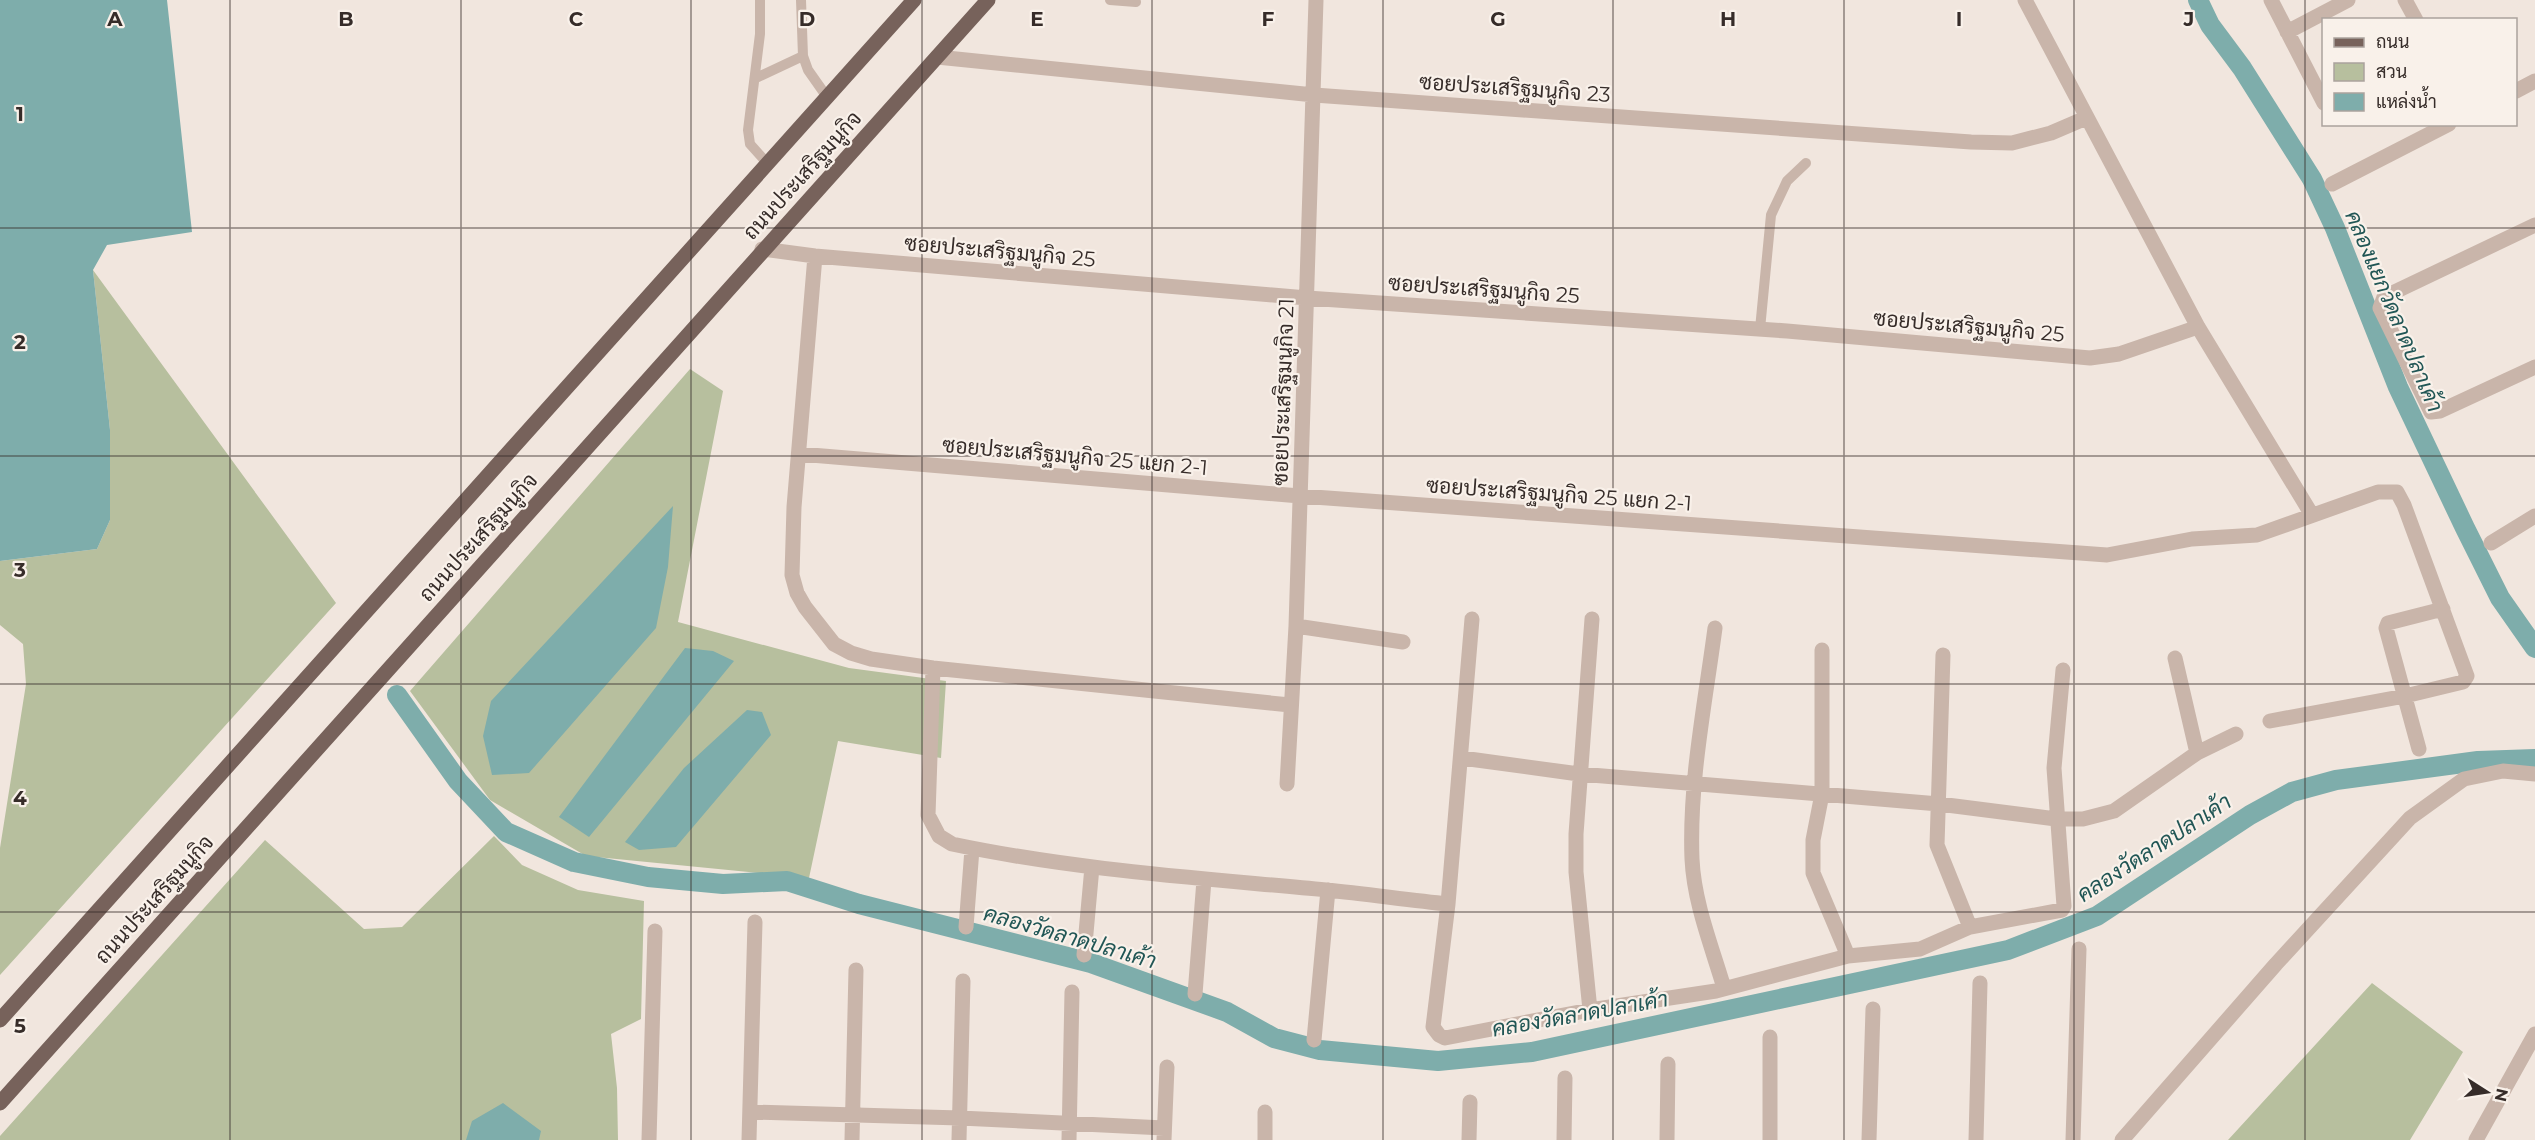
<svg xmlns="http://www.w3.org/2000/svg" width="2535" height="1140" font-family="Montserrat,Sarabun,sans-serif">
<rect width="100%" height="100%" fill="#f1e6de"/>
<!-- green -->
<path fill="#b7bf9e" d="M 93,270 L 336,603 L 0,975 L 0,848 L 26,684 L 23,644 L 0,625 L 0,561 L 97,549 L 110,520 L 110,430 Z
M 690,369 L 723,391 L 678,622 L 849,668 L 946,681 L 941,758 L 838,741 L 809,878 L 586,856 L 490,800 L 410,691 Z
M 494,836 L 522,865 L 578,890 L 644,901 L 641,1019 L 611,1034 L 617,1088 L 618,1140 L 0,1140 L 0,1136 L 265,840 L 364,929 L 402,927 Z
M 2372,983 L 2463,1052 L 2410,1140 L 2228,1140 Z"/>
<!-- water -->
<path fill="#7eadab" d="M 0,0 L 167,0 L 192,232 L 107,245 L 93,270 L 110,430 L 110,520 L 97,549 L 0,561 Z
M 673,506 L 668,567 L 656,628 L 529,773 L 492,775 L 483,736 L 491,701 Z
M 685,648 L 713,651 L 734,661 L 589,837 L 559,817 Z
M 747,710 L 762,712 L 771,735 L 676,847 L 639,850 L 625,842 L 684,768 Z
M 503,1103 L 541,1131 L 539,1140 L 466,1140 L 472,1121 Z"/>
<g fill="none" stroke-linecap="round" stroke-linejoin="round">
<!-- canal -->
<path stroke="#7eadab" stroke-width="20" d="M 2198,0 L 2210,25 L 2242,68 L 2312,179 L 2335,228 L 2398,387 L 2465,528 L 2500,598 L 2535,648
M 397,695 L 458,781 L 506,832 L 574,862 L 648,877 L 723,884 L 787,881 L 859,904 L 1091,963 L 1227,1012 L 1274,1038 L 1320,1050 L 1438,1061 L 1532,1052 L 2008,950 L 2097,916 L 2250,815 L 2292,792 L 2336,780 L 2478,761 L 2535,759"/>
<!-- service -->
<path stroke="#c9b5aa" stroke-width="10" d="M 760,0 L 760,34 L 748,130 L 750,144 L 767,163
M 801,0 L 803,56 L 808,70 L 827,97
M 1110,0 L 1136,2
M 756,78 L 803,56
M 1760,329 L 1771,215 L 1787,181 L 1806,163"/>
<!-- minor -->
<path stroke="#c9b5aa" stroke-width="15" d="M 2025,0 L 2198,327 L 2312,515
M 2271,0 L 2324,103
M 2405,0 L 2416,20
M 2287,32 L 2348,0
M 937,57 L 1314,95 L 1971,142 L 2012,143 L 2051,133 L 2086,118
M 2516,91 L 2535,81
M 2332,184 L 2449,124
M 2535,225 L 2384,297 L 2380,308 L 2431,412 L 2440,411 L 2535,367
M 762,249 L 815,256 L 1307,298 L 1787,331 L 2090,358 L 2119,354 L 2198,327
M 815,256 L 794,507 L 792,575 L 797,593 L 805,607 L 834,644 L 851,653 L 871,659 L 933,668 L 1290,705
M 799,454 L 1300,496 L 2107,555 L 2192,539 L 2257,535 L 2378,492 L 2397,492 L 2404,505 L 2467,676 L 2463,682 L 2405,696 L 2270,721
M 2491,543 L 2535,516
M 1472,619 L 1448,904 L 1433,1027 L 1439,1035 L 1445,1038 L 1590,1010 L 1716,991 L 1848,956 L 1920,949 L 1970,927 L 2062,910 L 2064,906 L 2054,768 L 2063,670
M 1296,626 L 1403,642
M 1715,628 C 1705,704 1689,782 1692,859 C 1694,903 1712,947 1724,988
M 1822,650 L 1822,794 L 1813,840 L 1813,873 L 1848,956
M 1943,655 L 1937,845 L 1970,927
M 2175,658 L 2197,753
M 933,668 L 928,815 L 939,836 L 952,844 C 1075,870 1201,878 1326,890 C 1367,894 1408,900 1448,904
M 2419,749 L 2386,628 L 2388,623 L 2443,609
M 1462,758 L 1579,774 L 1939,804 L 2056,819 L 2083,819 L 2114,811 L 2197,753 L 2236,734
M 1287,784 L 1296,626 L 1316,0
M 966,927 L 972,849
M 1084,955 L 1092,867
M 1195,994 L 1204,880
M 1590,1010 L 1576,872 L 1576,834 L 1592,619
M 1314,1040 L 1328,890
M 750,1112 L 960,1118 L 1164,1128
M 649,1140 L 655,931
M 749,1140 L 755,922
M 852,1140 L 856,970
M 959,1140 L 963,981
M 1069,1140 L 1072,992
M 1164,1140 L 1167,1067
M 1265,1140 L 1265,1112
M 1469,1140 L 1470,1102
M 1564,1140 L 1565,1078
M 1667,1140 L 1668,1064
M 1770,1140 L 1770,1037
M 1869,1140 L 1873,1009
M 1976,1140 L 1980,983
M 2073,1140 L 2079,949
M 2122,1140 L 2276,964 L 2410,818 L 2464,779 L 2503,771 L 2535,774
M 2476,1140 L 2535,1034"/>
<!-- primary -->
<path stroke="#77625b" stroke-width="15" d="M 0,1020 L 914,0
M 0,1103 L 988,0"/>
</g>
<!-- grid -->
<path fill="none" stroke="#362c29" stroke-width="1.5" stroke-opacity="0.55" d="M 230,0 L 230,1140M 461,0 L 461,1140M 691,0 L 691,1140M 922,0 L 922,1140M 1152,0 L 1152,1140M 1383,0 L 1383,1140M 1613,0 L 1613,1140M 1844,0 L 1844,1140M 2074,0 L 2074,1140M 2305,0 L 2305,1140M 0,228 L 2535,228M 0,456 L 2535,456M 0,684 L 2535,684M 0,912 L 2535,912"/>
<g text-anchor="middle" dominant-baseline="central" stroke-width="4.5" stroke-linejoin="round" paint-order="stroke">
<!-- street labels -->
<g font-size="21" fill="#362c29" stroke="#f9f1ea">
<text transform="translate(1515 88) rotate(4)">ซอยประเสริฐมนูกิจ 23</text>
<text transform="translate(802 175) rotate(-48)">ถนนประเสริฐมนูกิจ</text>
<text transform="translate(1000 251) rotate(5)">ซอยประเสริฐมนูกิจ 25</text>
<text transform="translate(1484 289) rotate(4)">ซอยประเสริฐมนูกิจ 25</text>
<text transform="translate(1969 326) rotate(5)">ซอยประเสริฐมนูกิจ 25</text>
<text transform="translate(1283 392) rotate(-88)">ซอยประเสริฐมนูกิจ 21</text>
<text transform="translate(1075 456) rotate(5)">ซอยประเสริฐมนูกิจ 25 แยก 2-1</text>
<text transform="translate(1559 494) rotate(4)">ซอยประเสริฐมนูกิจ 25 แยก 2-1</text>
<text transform="translate(478 537) rotate(-48)">ถนนประเสริฐมนูกิจ</text>
<text transform="translate(154 899) rotate(-48)">ถนนประเสริฐมนูกิจ</text>
</g>
<!-- water labels -->
<g font-size="22" font-style="italic" fill="#215655" stroke="#f9f1ea">
<text transform="translate(2394 311) rotate(67)">คลองแยกวัดลาดปลาเค้า</text>
<text transform="translate(2154 848) rotate(-33)">คลองวัดลาดปลาเค้า</text>
<text transform="translate(1070 937) rotate(16)">คลองวัดลาดปลาเค้า</text>
<text transform="translate(1580 1014) rotate(-10)">คลองวัดลาดปลาเค้า</text>
</g>
</g>
<g font-size="20" text-anchor="middle" font-weight="bold" fill="#362c29" stroke="#f9f1ea" stroke-width="4.5" stroke-linejoin="round" paint-order="stroke">
<text x="115" y="26">A</text>
<text x="346" y="26">B</text>
<text x="576" y="26">C</text>
<text x="807" y="26">D</text>
<text x="1037" y="26">E</text>
<text x="1268" y="26">F</text>
<text x="1498" y="26">G</text>
<text x="1728" y="26">H</text>
<text x="1959" y="26">I</text>
<text x="2189" y="26">J</text>
<text x="20" y="121">1</text>
<text x="20" y="349">2</text>
<text x="20" y="577">3</text>
<text x="20" y="805">4</text>
<text x="20" y="1033">5</text>
</g>
<!-- legend -->
<rect x="2322" y="18" width="195" height="108" fill="#f9f1ea" stroke="#aba29d" stroke-width="1.5"/>
<rect x="2334" y="38" width="30" height="9" fill="#77625b" stroke="#aba29d" stroke-width="1.5"/>
<text x="2376" y="48" font-size="18" fill="#362c29">ถนน</text>
<rect x="2334" y="63" width="30" height="18" fill="#b7bf9e" stroke="#aba29d" stroke-width="1.5"/>
<text x="2376" y="78" font-size="18" fill="#362c29">สวน</text>
<rect x="2334" y="93" width="30" height="18" fill="#7eadab" stroke="#aba29d" stroke-width="1.5"/>
<text x="2376" y="108" font-size="18" fill="#362c29">แหล่งน้ำ</text>
<!-- north arrow -->
<g transform="translate(2487 1092) rotate(102)" stroke="#f9f1ea" stroke-width="4.5" paint-order="stroke">
<path d="M0-4.5L10 22L0 15L-10 22Z" fill="#362c29"/>
<text y="-9" font-size="16" font-weight="bold" text-anchor="middle" fill="#362c29">N</text>
</g>
</svg>
